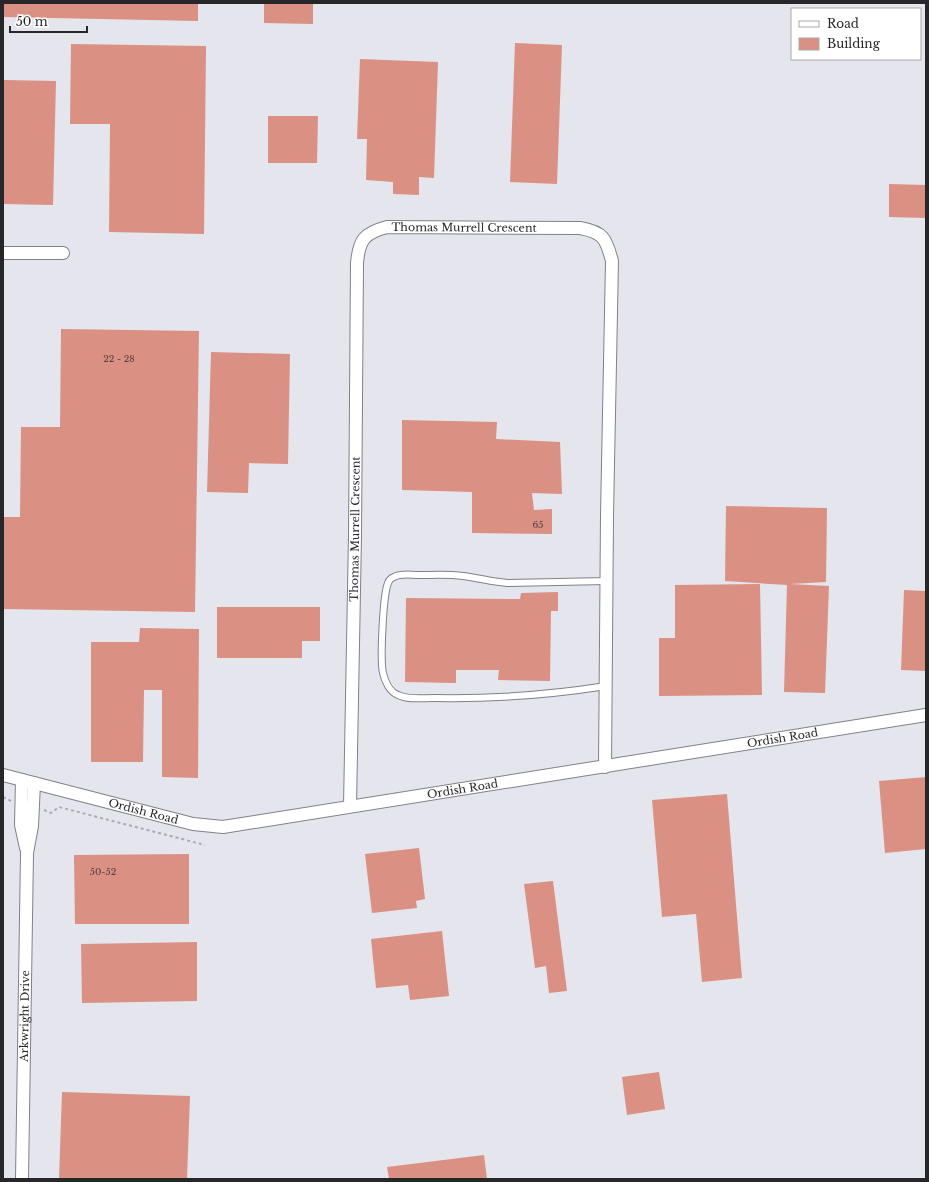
<svg xmlns="http://www.w3.org/2000/svg" width="929" height="1182" font-family="'Libre Baskerville',serif">
<rect width="100%" height="100%" fill="#e4e5ed"/>
<!-- building -->
<path fill="#db9084" d="M 3,3 L 198,3 L 198,21 L 3,17 Z
M 264,3 L 313,3 L 313,24 L 264,23 Z
M 515,43 L 562,45 L 557,184 L 510,182 Z
M 71,44 L 206,46 L 204,234 L 109,232 L 110,124 L 70,124 Z
M 360,59 L 438,62 L 434,178 L 419,177 L 419,195 L 393,194 L 393,182 L 366,180 L 367,139 L 357,139 Z
M 3,80 L 56,81 L 53,205 L 3,204 Z
M 268,116 L 318,116 L 317,163 L 268,163 Z
M 889,184 L 926,185 L 926,218 L 889,217 Z
M 61,329 L 199,331 L 195,612 L 3,609 L 3,517 L 20,517 L 21,427 L 60,427 Z
M 211,352 L 290,354 L 288,464 L 249,463 L 248,493 L 207,492 Z
M 402,420 L 497,422 L 496,439 L 560,442 L 562,494 L 532,493 L 534,510 L 552,509 L 552,534 L 472,533 L 472,492 L 402,490 Z
M 726,506 L 827,508 L 826,582 L 790,584 L 829,586 L 825,693 L 784,692 L 787,585 L 725,581 Z
M 760,584 L 762,695 L 659,696 L 659,638 L 675,638 L 675,585 Z
M 904,590 L 926,591 L 926,671 L 901,670 Z
M 558,592 L 558,611 L 551,611 L 550,681 L 498,680 L 499,670 L 456,670 L 456,683 L 405,682 L 406,598 L 520,599 L 521,593 Z
M 217,607 L 320,607 L 320,641 L 302,641 L 302,658 L 217,658 Z
M 140,628 L 199,629 L 198,778 L 162,777 L 162,690 L 144,690 L 143,762 L 91,762 L 91,642 L 139,642 Z
M 926,777 L 926,849 L 885,853 L 879,781 Z
M 727,794 L 742,978 L 702,982 L 696,914 L 662,917 L 652,800 Z
M 419,848 L 425,899 L 416,901 L 417,908 L 372,913 L 365,854 Z
M 189,854 L 189,924 L 75,924 L 74,855 Z
M 553,881 L 567,991 L 549,993 L 546,966 L 535,968 L 524,884 Z
M 442,931 L 449,996 L 410,1000 L 408,985 L 376,988 L 371,939 Z
M 197,942 L 197,1001 L 82,1003 L 81,944 Z
M 659,1072 L 665,1109 L 627,1115 L 622,1077 Z
M 62,1092 L 190,1096 L 187,1179 L 59,1179 Z
M 484,1155 L 487,1179 L 389,1179 L 387,1167 Z"/>
<g fill="none" stroke-linecap="round" stroke-linejoin="round">
<defs>
<path id="lane" d="M 606,686 C 549,695 491,699 434,698 C 423,698 408,700 398,695 C 390,692 385,682 383,673 C 380,660 383,595 388,583 C 389,580 391,578 394,577 C 401,573 410,575 418,575 C 433,575 449,574 463,576 C 479,578 493,582 508,583 L 607,581"/>
<g id="street">
<path d="M 3,253 L 63,253"/>
<path id="s1" d="M 3,775 L 193,824 L 223,827 L 926,715"/>
<path d="M 22,780 L 21,825 L 26,848"/>
<path id="s2" d="M 350,806 L 355,536 L 357,263 C 359,240 364,233 387,227 L 580,228 C 603,232 606,238 612,261 L 607,516 L 605,767"/>
<path id="s3" d="M 22,1179 L 27,853 L 32,826 L 34,783"/>
</g>
</defs>
<!-- lane casing -->
<use href="#lane" stroke="#818289" stroke-width="8"/>
<!-- street casing -->
<use href="#street" stroke="#818289" stroke-width="14"/>
<!-- path -->
<path stroke="#aaaab1" stroke-width="2" stroke-dasharray="3 3" stroke-linecap="butt" d="M 3,797 L 11,801
M 44,810 L 51,813 L 59,807 L 205,845"/>
<!-- lane -->
<use href="#lane" stroke="#fff" stroke-width="6"/>
<!-- street -->
<use href="#street" stroke="#fff" stroke-width="12"/>
</g>
<g text-anchor="middle" dominant-baseline="central" stroke-width="3" stroke-linejoin="round" paint-order="stroke">
<!-- number labels -->
<g font-size="9" fill="#544140">
<text x="119" y="358">22 - 28</text>
<text x="538" y="524">65</text>
<text x="103" y="871">50-52</text>
</g>
<!-- street labels -->
<g font-size="11" fill="#27272a" stroke="#fff">
<text stroke="none"><textPath href="#s2" startOffset="672">Thomas Murrell Crescent</textPath></text>
<text stroke="none"><textPath href="#s2" startOffset="277">Thomas Murrell Crescent</textPath></text>
<text stroke="none"><textPath href="#s1" startOffset="793">Ordish Road</textPath></text>
<text stroke="none"><textPath href="#s1" startOffset="469">Ordish Road</textPath></text>
<text stroke="none"><textPath href="#s1" startOffset="145">Ordish Road</textPath></text>
<text stroke="none"><textPath href="#s3" startOffset="163">Arkwright Drive</textPath></text>
</g>
</g>
<!-- border -->
<rect width="929" height="1182" fill="none" stroke="#27272a" stroke-width="8"/>
<!-- legend -->
<rect x="791" y="8" width="130" height="52" fill="#ffffff" stroke="#a9a9aa"/>
<rect x="799" y="21" width="20" height="6" fill="#ffffff" stroke="#a9a9aa"/>
<text x="827" y="28" font-size="12" fill="#27272a">Road</text>
<rect x="799" y="38" width="20" height="12" fill="#db9084" stroke="#a9a9aa"/>
<text x="827" y="48" font-size="12" fill="#27272a">Building</text>
<!-- scale -->
<path d="M10 26v6h77v-6" fill="none" stroke="#27272a" stroke-width="2"/>
<text x="16" y="26" font-size="12" fill="#27272a" stroke="#ffffff" stroke-width="3" paint-order="stroke">50 m</text>
</svg>
